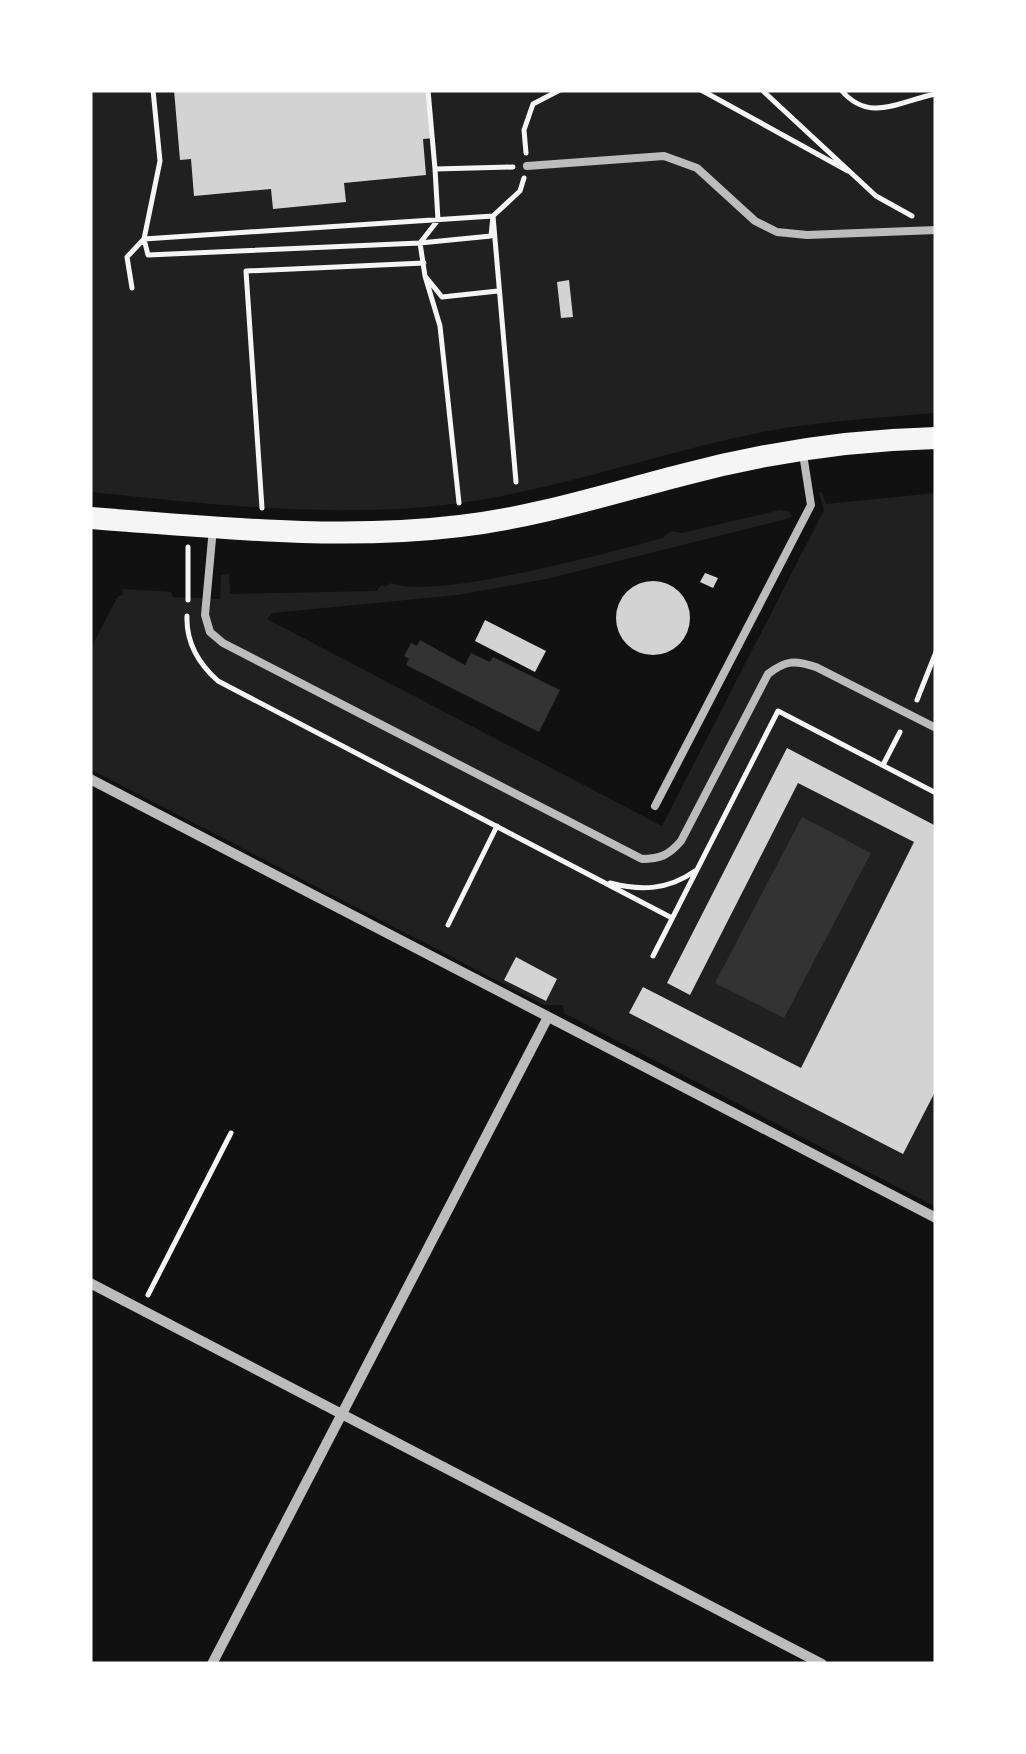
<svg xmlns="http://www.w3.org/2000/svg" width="1026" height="1754" font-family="'Source Sans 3',sans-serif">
<rect width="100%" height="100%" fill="#111"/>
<!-- green -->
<path fill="#202020" d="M 90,90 L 936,90 L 936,413 C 878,418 820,421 763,432 C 656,453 554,492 445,505 C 326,518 208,504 90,492 Z
M 822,492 L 826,504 L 936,493 L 936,1207 L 564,1013 L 563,1005 L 544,1005 L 90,769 L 90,650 L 118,596 L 123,595 L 122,589 L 171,592 L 173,597 L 220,599 L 221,575 L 229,574 L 230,594 L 377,591 L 381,585 L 385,587 L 391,583 C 432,601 612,552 663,538 L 671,531 L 682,533 L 780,510 L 789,512 L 792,516 L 786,519 L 546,579 L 458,595 L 272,613 L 267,619 L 662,826 L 824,510 L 819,493 Z"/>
<!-- water -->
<path fill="#333" d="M 420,640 L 465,665 L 471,653 L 490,662 L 493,657 L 560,690 L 539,732 L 406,665 L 409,659 L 404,656 L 411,643 L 417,646 Z
M 802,817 L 871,853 L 784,1018 L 715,983 Z"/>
<!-- building -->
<path fill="#d3d3d3" d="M 174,90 L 429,90 L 434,138 L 423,139 L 426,175 L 344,183 L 346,202 L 273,209 L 271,189 L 194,196 L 191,159 L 180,160 Z
M 569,280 L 573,317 L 561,318 L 557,282 Z
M 705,573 L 718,578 L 713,588 L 700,582 Z
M616 618a37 37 0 1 1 74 0a37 37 0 1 1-74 0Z
M 485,620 L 546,651 L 535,672 L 475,641 Z
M 787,748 L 936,826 L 936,1090 L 903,1154 L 629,1013 L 643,987 L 801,1068 L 914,842 L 798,783 L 690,995 L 667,983 Z
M 516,957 L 557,979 L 546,1001 L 504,980 Z"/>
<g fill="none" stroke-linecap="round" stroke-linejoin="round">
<!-- path -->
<path stroke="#f5f5f5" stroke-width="5" d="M 153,90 L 160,161 L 144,239 L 493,216 L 520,191 L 524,178
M 428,90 L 435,169
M 701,90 L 848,171
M 762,90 L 876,196 L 912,216
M 841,90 C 870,124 899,101 936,94
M 526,153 L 524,130 L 533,104 L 560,90
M 425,276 L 420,243 L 438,220 L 435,169 L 513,167
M 132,288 L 127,257 L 144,239 L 148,255 L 420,243 L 491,236 L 493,216 L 516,482
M 459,503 L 440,326 L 425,276 L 442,297 L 498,291
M 262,508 L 246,271 L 424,263
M 188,600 L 188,547
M 187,616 C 186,642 199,664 218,681 L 672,918
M 917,700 L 936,652
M 883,765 L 900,732
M 610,883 C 641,891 668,890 695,871
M 448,925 L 497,826
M 653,956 L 778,711 L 936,793
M 148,1295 L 231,1133"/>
<!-- service -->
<path stroke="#bcbcbc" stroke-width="8" d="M 527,166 L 664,156 L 697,168 L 755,221 L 777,232 L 807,235 L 936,230
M 213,528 L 205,615 L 210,632 L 223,643 L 642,859 C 660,859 669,855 681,841 L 768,674 C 786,660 795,660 816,667 L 936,728
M 655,806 L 811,505 L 803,454"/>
<!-- minor -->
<path stroke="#bcbcbc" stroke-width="10" d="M 90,779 L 936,1218
M 90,1283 L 822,1664
M 212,1664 L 548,1017"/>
<!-- primary -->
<path stroke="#f5f5f5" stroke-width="22" d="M 90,518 C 213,527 337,541 460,526 C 537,517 608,494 682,475 C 764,453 851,440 936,438"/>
</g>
<!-- border -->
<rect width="1026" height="1754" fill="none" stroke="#ffffff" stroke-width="185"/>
</svg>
